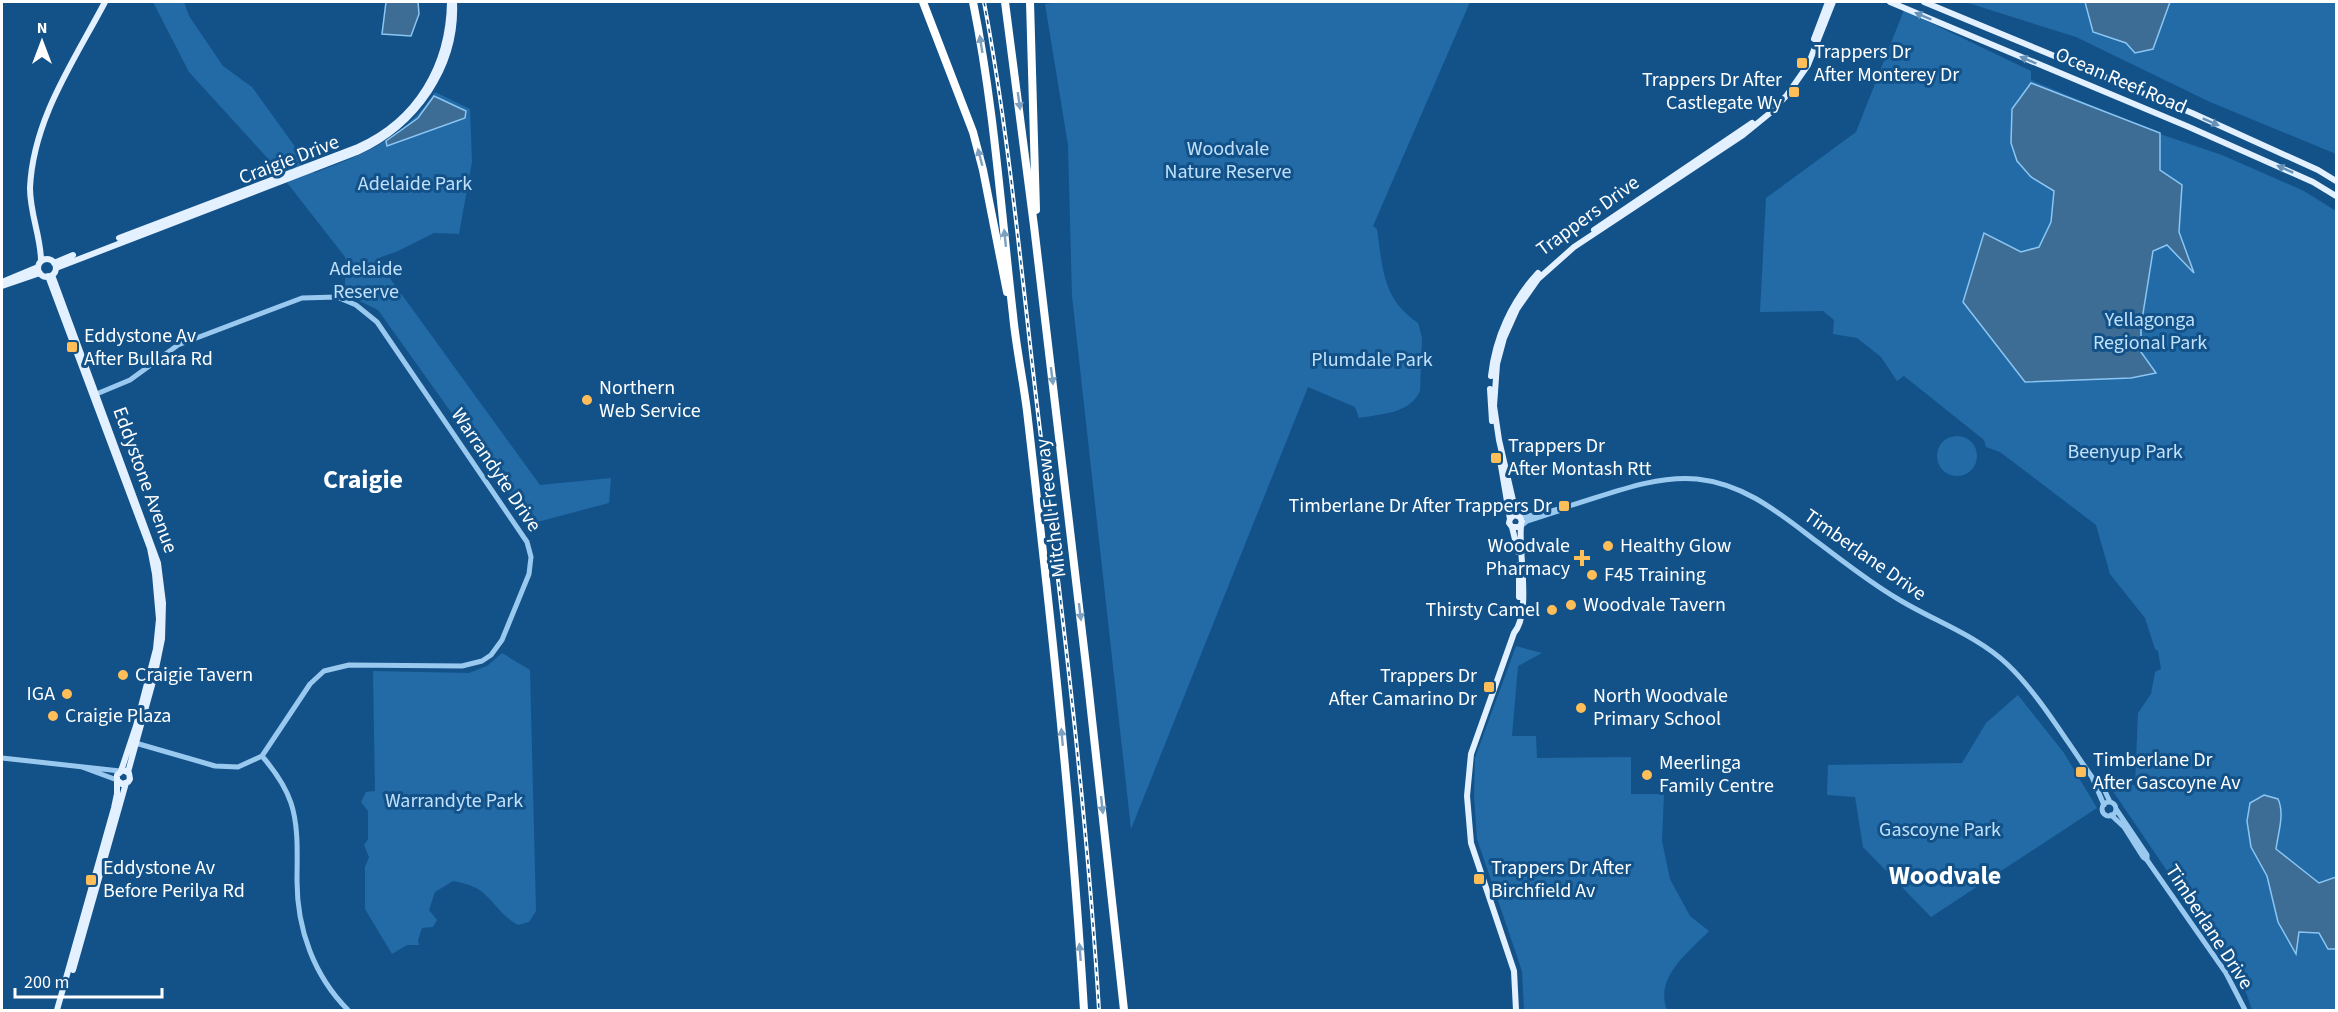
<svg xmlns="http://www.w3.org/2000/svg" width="2338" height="1012" font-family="'Source Sans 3',sans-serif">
<rect width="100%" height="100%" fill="#135289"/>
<!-- green -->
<path fill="#226ba7" d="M 153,2 L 184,2 L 189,16 L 223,66 L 252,87 L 314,173 C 364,154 404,139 435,92 L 470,109 L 472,162 L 459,234 L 434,233 L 398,251 L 376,259 L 540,485 L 611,478 L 609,503 L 526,525 L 511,496 L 378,310 L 345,294 L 345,257 L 271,162 L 189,72 Z
M 1061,2 L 1470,2 L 1373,226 L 1377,229 C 1383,269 1382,298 1418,323 L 1422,338 L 1420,391 C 1410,414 1380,414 1359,418 L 1355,407 L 1308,387 L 1131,829 L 1072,296 L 1068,145 L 1045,4 Z
M 1965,2 L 2336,2 L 2336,154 L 2210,102 L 2076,37 Z
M 1904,10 L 2031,71 L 2031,80 L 2160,134 L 2222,155 L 2304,191 L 2336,211 L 2336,1010 L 2252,1010 L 2247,995 L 2225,956 L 2108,784 L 2135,785 L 2138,713 L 2151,694 L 2155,672 L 2161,669 L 2158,651 L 2155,649 L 2145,618 L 2110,574 L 2096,525 L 2000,452 L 1986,447 L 1984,440 L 1904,376 L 1897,381 L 1881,357 L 1857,338 L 1833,334 L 1834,320 L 1823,311 L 1760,312 L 1766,198 L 1856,132 Z
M1937 456a20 20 0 1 1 40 0a20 20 0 1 1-40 0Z
M 1516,646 L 1542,653 L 1518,666 L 1512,736 L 1536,736 L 1537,758 L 1631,757 L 1631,794 L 1664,794 L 1662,841 L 1670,879 L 1690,916 L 1709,931 C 1689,952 1654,977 1667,1010 L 1524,1010 L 1522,971 L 1477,839 L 1474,796 L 1475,758 Z
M 502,653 L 530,670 L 536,911 L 529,922 L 518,925 C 500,915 495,902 481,891 C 473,885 462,883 453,881 L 435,892 L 429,910 L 437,920 L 433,927 L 422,928 L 418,940 L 419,945 L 407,945 L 392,954 L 365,909 L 365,867 L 369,857 L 364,845 L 368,839 L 368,811 L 361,802 L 366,792 L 375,791 L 373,671 L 469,673 L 487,666 Z
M 2018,695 L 2064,753 L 2097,808 L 1931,917 L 1863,847 L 1855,797 L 1827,795 L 1828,765 L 1962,763 L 1986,723 Z"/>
<!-- water -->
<path fill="#3d6c94" stroke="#8bc6f3" stroke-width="1.5" d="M 386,2 L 418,2 L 419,14 L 411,36 L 382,34 Z
M 2085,2 L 2170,2 L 2153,49 L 2135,53 L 2126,43 L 2093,32 Z
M 2031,83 L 2160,133 L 2160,170 L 2182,185 L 2179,232 L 2194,273 L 2167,245 L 2153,251 L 2141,326 L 2141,352 L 2156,373 L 2131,378 L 2025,382 L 1963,302 L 1984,233 L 2021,252 L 2039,247 L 2051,222 L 2054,191 L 2031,177 L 2017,161 L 2011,143 L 2012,109 Z
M 434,96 L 466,111 L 465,118 L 387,146 L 386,141 L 418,118 Z
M 2264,795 L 2278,799 C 2285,814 2278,833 2276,849 L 2319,883 L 2336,877 L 2336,949 L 2328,949 L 2319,933 L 2299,932 L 2296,954 L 2278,922 L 2267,876 L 2251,847 L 2247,821 L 2250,803 Z"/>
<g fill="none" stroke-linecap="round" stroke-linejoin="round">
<!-- minor -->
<path stroke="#9ac9f0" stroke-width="5" d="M 94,395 L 130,380 L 178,345 L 302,298 L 337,297 L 356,305 L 377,322 L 527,542 L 531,557 L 529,574 L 502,640 L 491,655 L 482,661 L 462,666 L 349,665 L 324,671 L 310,684 L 262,756 L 238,767 L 215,766 L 132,742
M 1520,517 C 1580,510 1637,474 1697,479 C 1745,484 1779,513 1816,541 C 1843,561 1869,582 1898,599 C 1934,621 1976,635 2007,664 C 2038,693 2067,742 2092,777 L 2103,787 L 2110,802
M 1521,526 L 1527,521 L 1564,509
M 262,756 C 274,770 285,785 291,803 C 299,827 297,856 297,881 C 297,929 314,976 348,1010
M 2,758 L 120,771
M 82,767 L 117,780
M 2092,777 L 2104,805
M2102 809a7 7 0 1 1 14 0a7 7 0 1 1-14 0Z
M 2116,809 L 2147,855 L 2147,860
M 2111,815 L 2124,827 L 2143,857 L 2147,860 L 2226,973 L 2245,1010"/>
<!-- major -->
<path stroke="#e2f0ff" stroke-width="6" d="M 1890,2 L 2189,127 L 2313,182 L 2336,196
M 1924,2 L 2192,113 L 2318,170 L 2336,181
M 1814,39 L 1828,2
M 1594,230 L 1752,123
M 119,238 L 358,147 C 418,120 449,65 450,2
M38 268a9 9 0 1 1 18 0a9 9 0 1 1-18 0Z
M 41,261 C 41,237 30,214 30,188 C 33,119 74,61 105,2
M 54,263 L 73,255
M 56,268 L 357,152 C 416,125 457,67 454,2
M 52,275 L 158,563 L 163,603 L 162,639 L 154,678 L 128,772
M 48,276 L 150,548 L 155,574 L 159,619 L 156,649 L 136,726 L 121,771
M 2,282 L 38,267
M 2,286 L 40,273
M 1491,376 C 1495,338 1512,301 1538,273
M 1490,389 L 1492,421
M 1500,460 L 1510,519
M 1520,517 L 1514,515 L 1510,519 L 1509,523 L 1512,527 L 1520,527 L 1522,521 L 1515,509 L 1499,440 L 1494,406 L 1497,364 L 1504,338 L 1517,309 L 1538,279 L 1574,247 L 1743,135 L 1770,113 L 1787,95 L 1808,65 L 1833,2
M 1512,527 L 1518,552
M 1519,597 L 1519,565
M 73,970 L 126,783
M 57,1010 L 114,808 L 117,794 L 117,775 L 123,770 L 129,773 L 130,779 L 128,782 L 122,784 L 118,781
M 1516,1010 L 1514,971 L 1471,843 L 1467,796 L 1471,754 L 1514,633 C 1532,612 1518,552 1521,526"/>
<!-- highway -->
<path stroke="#fff" stroke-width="8" d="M 923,2 L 973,132 L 983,170 L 1007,292
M 973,2 C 994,105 1001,210 1013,315 C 1016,347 1023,379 1027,411 C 1050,610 1072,810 1084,1010
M 1005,2 L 1034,226 L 1087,674 L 1124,1010
M 1030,2 L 1036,210"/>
<defs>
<path id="rail" d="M 984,2 C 1010,140 1022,281 1039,422 C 1063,617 1087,813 1099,1010"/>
</defs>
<!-- rail casing -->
<use href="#rail" stroke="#fff" stroke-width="4"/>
<!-- rail -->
<use href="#rail" stroke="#135289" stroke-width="1.5" stroke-dasharray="4.5" stroke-linecap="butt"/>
</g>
<!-- one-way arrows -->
<defs><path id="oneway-solid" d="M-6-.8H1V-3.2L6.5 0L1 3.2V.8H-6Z" transform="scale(1.5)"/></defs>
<g fill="#6691b8">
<use href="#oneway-solid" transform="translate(1923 16) rotate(-157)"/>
<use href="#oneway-solid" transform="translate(2028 60) rotate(-157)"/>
<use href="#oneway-solid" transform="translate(2211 122) rotate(24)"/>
<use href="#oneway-solid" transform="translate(2285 169) rotate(-156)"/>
</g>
<g fill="#7da0be">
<use href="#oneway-solid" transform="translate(981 44) rotate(-99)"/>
<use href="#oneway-solid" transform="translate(1019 101) rotate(82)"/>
<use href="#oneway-solid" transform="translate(980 157) rotate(-105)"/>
<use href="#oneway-solid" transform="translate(1005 238) rotate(-96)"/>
<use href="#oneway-solid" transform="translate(1052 376) rotate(83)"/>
<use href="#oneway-solid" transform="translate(1080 612) rotate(83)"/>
<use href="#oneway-solid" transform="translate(1062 737) rotate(-95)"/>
<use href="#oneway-solid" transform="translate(1102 805) rotate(84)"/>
<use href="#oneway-solid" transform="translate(1080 952) rotate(-95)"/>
</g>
<!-- markers -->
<g fill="#ffbe58" stroke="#135289" stroke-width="2">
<rect x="1796" y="57" width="12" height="12" rx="3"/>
<rect x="1788" y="86" width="12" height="12" rx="3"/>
<rect x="66" y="341" width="12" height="12" rx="3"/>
<circle cx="587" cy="400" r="6"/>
<rect x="1490" y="452" width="12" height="12" rx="3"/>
<rect x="1558" y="500" width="12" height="12" rx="3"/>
<circle cx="1608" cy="546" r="6"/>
<path d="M1579 549h6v6h6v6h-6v6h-6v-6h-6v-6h6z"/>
<circle cx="1592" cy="575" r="6"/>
<circle cx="1571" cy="605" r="6"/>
<circle cx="1552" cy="610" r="6"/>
<circle cx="123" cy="675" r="6"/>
<rect x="1483" y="681" width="12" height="12" rx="3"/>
<circle cx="67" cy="694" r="6"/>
<circle cx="1581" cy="708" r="6"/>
<circle cx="53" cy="716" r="6"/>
<rect x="2075" y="766" width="12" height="12" rx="3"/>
<circle cx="1647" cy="775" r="6"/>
<rect x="1473" y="873" width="12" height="12" rx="3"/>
<rect x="85" y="874" width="12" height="12" rx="3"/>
</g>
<g text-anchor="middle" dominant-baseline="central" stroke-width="6" stroke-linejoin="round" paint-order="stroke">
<!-- poi labels -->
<g font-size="20" fill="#fff" stroke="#135289" text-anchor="start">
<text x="1814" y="52">Trappers Dr<tspan x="1814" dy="23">After Monterey Dr</tspan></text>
<text x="1782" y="80" text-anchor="end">Trappers Dr After<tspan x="1782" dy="23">Castlegate Wy</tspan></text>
<text x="84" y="336">Eddystone Av<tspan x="84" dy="23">After Bullara Rd</tspan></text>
<text x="599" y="388">Northern<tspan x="599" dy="23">Web Service</tspan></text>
<text x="1508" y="446">Trappers Dr<tspan x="1508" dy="23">After Montash Rtt</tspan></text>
<text x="1552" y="506" text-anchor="end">Timberlane Dr After Trappers Dr</text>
<text x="1570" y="546" text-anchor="end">Woodvale<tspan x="1570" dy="23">Pharmacy</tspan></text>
<text x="1620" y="546">Healthy Glow</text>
<text x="1604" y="575">F45 Training</text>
<text x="1583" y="605">Woodvale Tavern</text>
<text x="1540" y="610" text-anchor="end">Thirsty Camel</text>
<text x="135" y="675">Craigie Tavern</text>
<text x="1477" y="676" text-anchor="end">Trappers Dr<tspan x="1477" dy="23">After Camarino Dr</tspan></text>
<text x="55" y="694" text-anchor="end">IGA</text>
<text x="1593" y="696">North Woodvale<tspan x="1593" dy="23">Primary School</tspan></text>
<text x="65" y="716">Craigie Plaza</text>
<text x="2093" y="760">Timberlane Dr<tspan x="2093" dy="23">After Gascoyne Av</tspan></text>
<text x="1659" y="763">Meerlinga<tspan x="1659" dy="23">Family Centre</tspan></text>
<text x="103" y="868">Eddystone Av<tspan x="103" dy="23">Before Perilya Rd</tspan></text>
<text x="1491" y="868">Trappers Dr After<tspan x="1491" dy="23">Birchfield Av</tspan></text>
</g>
<!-- street labels -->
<g font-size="20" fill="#fff" stroke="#135289">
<text transform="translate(2121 81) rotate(23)">Ocean Reef Road</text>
<text transform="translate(289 160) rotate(-21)">Craigie Drive</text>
<text transform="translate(1588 216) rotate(-36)">Trappers Drive</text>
<text transform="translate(496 470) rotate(56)">Warrandyte Drive</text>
<text transform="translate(145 480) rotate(70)">Eddystone Avenue</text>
<text transform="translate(1051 508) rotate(-97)">Mitchell Freeway</text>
<text transform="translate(1865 555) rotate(35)">Timberlane Drive</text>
<text transform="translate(2209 927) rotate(57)">Timberlane Drive</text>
</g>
<!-- park labels -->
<g font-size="20" fill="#c0e1fb" stroke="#135289">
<text x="1228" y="149">Woodvale<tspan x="1228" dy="23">Nature Reserve</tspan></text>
<text x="415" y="184">Adelaide Park</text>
<text x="366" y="269">Adelaide<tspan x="366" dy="23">Reserve</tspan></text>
<text x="2150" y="320">Yellagonga<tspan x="2150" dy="23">Regional Park</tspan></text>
<text x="1372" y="360">Plumdale Park</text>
<text x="2125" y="452">Beenyup Park</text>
<text x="454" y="801">Warrandyte Park</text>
<text x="1940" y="830">Gascoyne Park</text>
</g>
<!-- district labels -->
<g font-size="26" font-weight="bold" fill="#fff" stroke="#135289">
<text x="363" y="479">Craigie</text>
<text x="1945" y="875">Woodvale</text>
</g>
</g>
<!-- border -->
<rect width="2338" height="1012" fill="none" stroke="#ffffff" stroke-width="6"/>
<!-- north arrow -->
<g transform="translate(42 42)" stroke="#135289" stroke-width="4.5" paint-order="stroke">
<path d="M0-4.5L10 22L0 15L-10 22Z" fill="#ffffff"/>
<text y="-9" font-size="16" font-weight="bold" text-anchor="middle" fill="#ffffff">N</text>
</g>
<!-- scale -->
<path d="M15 988v9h147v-9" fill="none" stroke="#ffffff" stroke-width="3"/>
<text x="24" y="988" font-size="18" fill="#ffffff" stroke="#135289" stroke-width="4.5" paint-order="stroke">200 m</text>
</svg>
